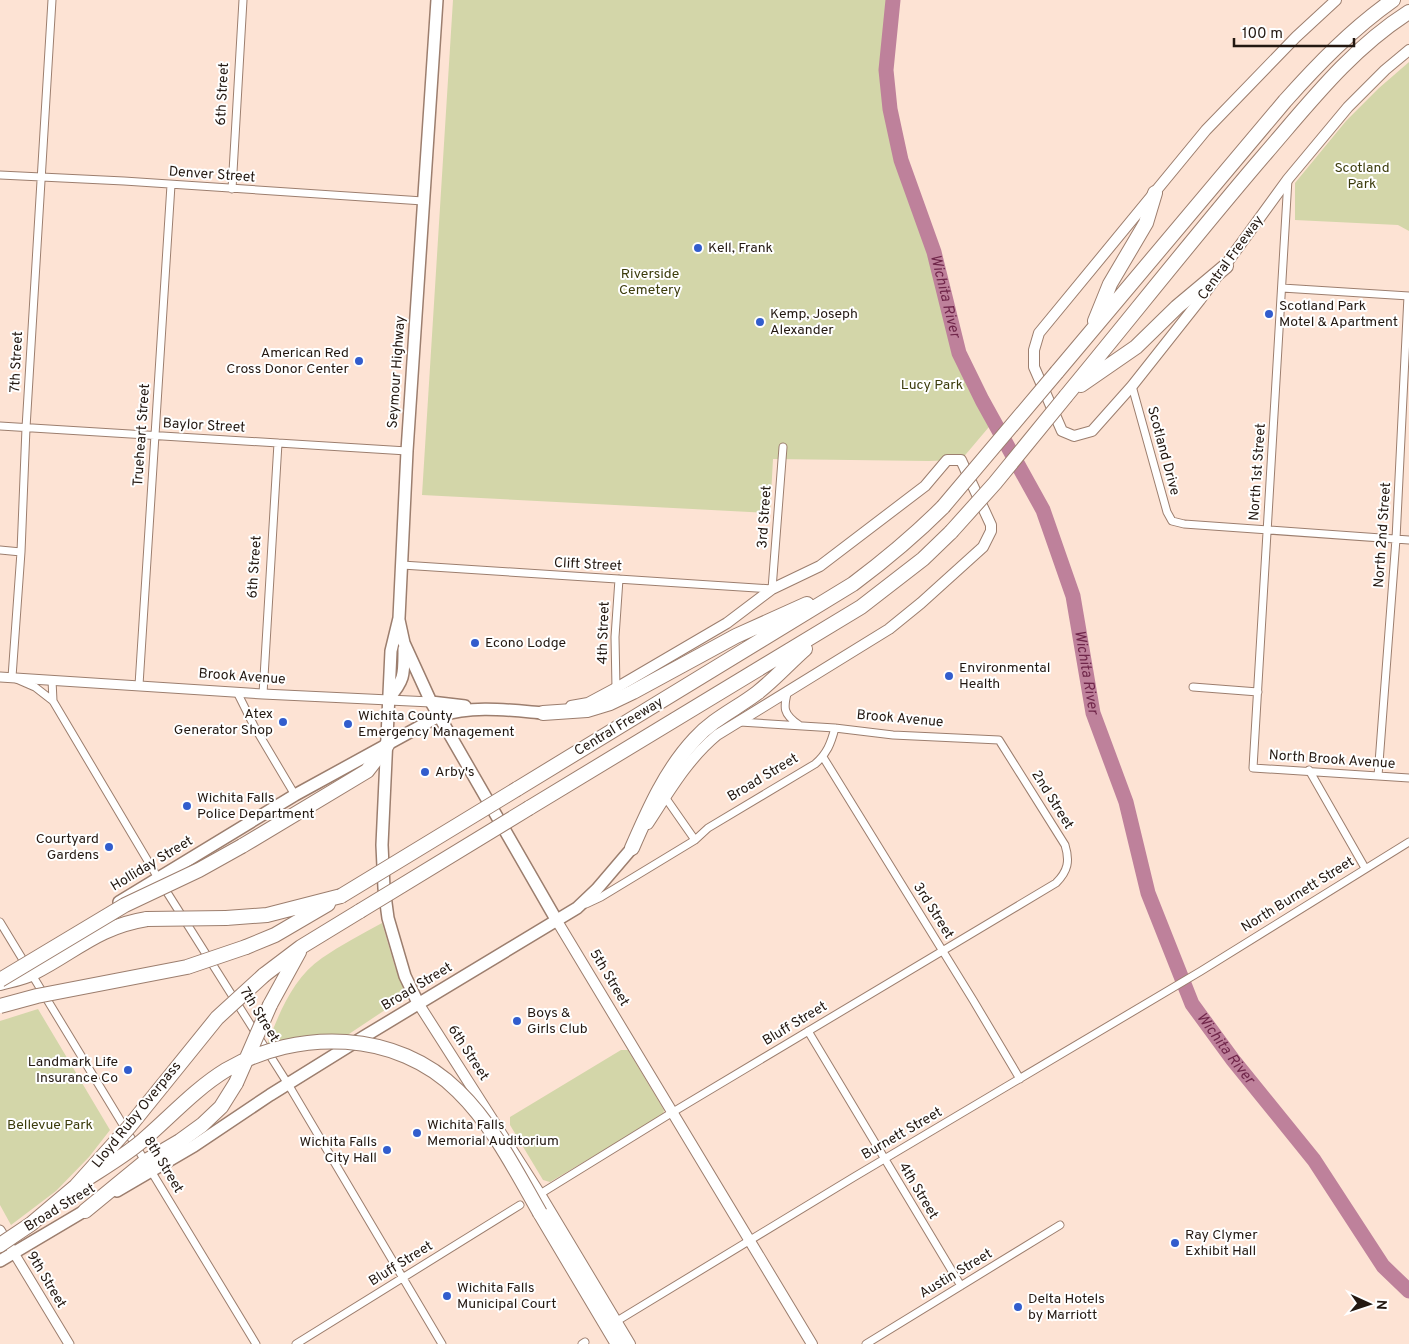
<svg xmlns="http://www.w3.org/2000/svg" width="1409" height="1344" font-family="Overpass,sans-serif">
<rect width="100%" height="100%" fill="#fde3d4"/>
<!-- green -->
<path fill="#d3d6a9" d="M 453,0 L 893,0 L 886,70 L 890,109 L 901,160 L 934,253 L 959,353 L 994,421 L 961,460 L 929,461 L 773,459 L 770,513 L 422,495 Z
M 1409,62 L 1409,231 L 1398,225 L 1295,220 L 1295,183 L 1346,121 L 1379,88 Z
M 382,923 L 395,967 L 405,991 L 406,996 L 343,1038 L 267,1047 L 268,1042 C 280,1011 294,977 322,958 C 341,945 362,934 382,923 Z
M 38,1009 L 110,1130 L 89,1157 L 56,1191 L 11,1225 L 0,1205 L 0,1021 Z
M 621,1050 L 628,1050 L 664,1110 L 663,1115 L 550,1182 L 543,1180 L 510,1125 L 510,1117 Z"/>
<g fill="none" stroke-linecap="round" stroke-linejoin="round">
<!-- river -->
<path stroke="#be819b" stroke-width="15" id="s1" d="M 893,0 L 886,70 L 890,109 L 901,160 L 934,252 L 959,353 L 982,400 L 1043,510 L 1073,596 L 1093,713 L 1126,802 L 1148,893 L 1192,1004 L 1233,1060 L 1314,1160 L 1383,1266 L 1409,1291"/>
<defs>
<path id="minor" d="M 52,0 L 26,428 L 21,552 L 12,677 L 35,687 L 53,701 L 158,878 L 288,1084 L 442,1344
M 0,175 L 124,181 L 423,201
M 1288,179 L 1253,768 L 1409,778
M 232,189 L 243,0
M 1282,288 L 1409,296
M 1132,386 L 1167,512 L 1172,521 L 1184,524 L 1409,540
M 0,426 L 407,451
M 0,550 L 21,552
M 402,565 L 772,589 L 783,447
M 52,680 L 53,701
M 139,685 L 171,185
M 1193,687 L 1258,692
M 616,688 L 615,637 L 619,579
M 788,690 C 783,708 783,714 799,725
M 237,692 L 254,726 L 295,795
M 263,694 L 278,443
M 823,757 L 973,1000 L 1020,1079
M 1309,770 L 1365,868
M 1378,776 L 1396,539 L 1408,296
M 665,797 L 695,840
M 586,904 L 601,897 L 695,840 L 708,828 L 815,764 C 827,754 831,743 835,728
M 0,922 L 256,1344
M 808,1031 L 961,1286
M 540,1194 L 673,1112 L 1056,883 C 1068,871 1070,861 1065,845 L 999,740 L 893,735 L 835,728 L 740,722
M 617,1321 L 854,1177 L 1201,971 L 1409,842
M 296,1344 L 520,1205
M 582,1344 L 585,1342
M 866,1344 L 1060,1225"/>
<path id="tertiary" d="M 0,677 L 263,694 L 431,702
M 0,1230 L 69,1344"/>
<path id="secondary" d="M 1336,0 L 1296,37 L 1206,130 L 1039,333 L 1034,350 L 1034,367 L 1062,431 L 1074,436 L 1092,431 L 1132,386 L 1200,300 L 1288,179 L 1348,107 L 1385,70 L 1409,50
M 571,706 L 588,703 L 616,688 L 727,623 L 772,589 L 820,566 L 925,486 L 947,460 L 961,460 L 991,525 L 991,531 L 983,547 L 921,603 L 889,629 L 717,735 C 687,760 669,792 648,824
M 557,921 L 812,1344
M 418,1003 L 540,1194 L 630,1344"/>
<path id="primary" d="M 399,620 L 404,643 L 431,702 L 557,921
M 388,699 C 405,680 404,674 404,649
M 431,702 L 465,706
M 119,902 L 295,795 L 439,716 C 473,705 508,710 543,713
M 418,1003 L 405,976 L 388,918 L 384,888 L 382,845 L 391,651 L 399,618 L 407,451 L 437,0
M 117,1191 L 194,1146 L 270,1095 L 365,1036 L 577,908 L 597,889 L 632,848
M 0,1261 L 91,1207"/>
<path id="motorway" d="M 1095,321 L 1110,284 L 1146,223 L 1155,193
M 1057,372 L 1285,101 C 1318,64 1352,29 1393,0
M 1081,385 L 1136,347 L 1177,307 L 1226,266
M 1066,396 C 1133,315 1198,232 1266,153 C 1310,102 1352,48 1409,12
M 543,713 L 587,710 L 610,703 L 633,692 L 736,636 L 807,604
M 517,789 L 853,584 C 885,560 915,535 943,507
M 529,808 L 861,607 L 923,559 L 951,532
M 242,846 L 367,771 L 387,745
M 632,848 C 649,809 666,770 695,739 C 713,719 736,709 757,693 C 774,680 789,663 805,649
M 226,918 L 267,915 L 341,896
M 246,947 L 275,935 L 328,904
M 264,975 L 301,947 L 360,911
M 0,983 C 11,980 23,978 33,973 C 75,952 97,927 147,919
M 270,1005 L 299,952
M 85,1211 L 146,1161 L 180,1141 L 202,1125 L 221,1107 L 236,1083
M 540,1213 L 618,1344"/>
</defs>
<!-- minor casing -->
<use href="#minor" stroke="#9c7e6e" stroke-width="9"/>
<!-- tertiary casing -->
<use href="#tertiary" stroke="#9c7e6e" stroke-width="11"/>
<!-- secondary casing -->
<use href="#secondary" stroke="#9c7e6e" stroke-width="12"/>
<!-- primary casing -->
<use href="#primary" stroke="#9c7e6e" stroke-width="14"/>
<!-- motorway casing -->
<use href="#motorway" stroke="#9c7e6e" stroke-width="16"/>
<!-- minor -->
<use href="#minor" stroke="#fff" stroke-width="7"/>
<!-- tertiary -->
<use href="#tertiary" stroke="#fff" stroke-width="9"/>
<!-- secondary -->
<use href="#secondary" stroke="#fff" stroke-width="10"/>
<!-- primary -->
<use href="#primary" stroke="#fff" stroke-width="11"/>
<!-- motorway -->
<use href="#motorway" stroke="#fff" stroke-width="14"/>
<defs>
<path id="motorway-bridge" d="M 943,507 L 1057,372
M 951,532 L 995,483 L 1066,396
M 341,896 L 517,789
M 360,911 L 529,808
M 147,919 L 226,918
M 0,980 L 125,905 L 199,870 L 242,846
M 0,1006 L 37,996 L 187,967 L 246,947
M 236,1083 L 270,1005
M 76,1186 C 98,1171 122,1158 142,1141 C 170,1117 195,1089 226,1070 C 298,1028 397,1030 458,1091 C 493,1125 516,1171 540,1213
M 0,1245 L 31,1224 L 76,1186 L 129,1127 L 217,1018 L 264,975"/>
</defs>
<!-- motorway-bridge casing -->
<use href="#motorway-bridge" stroke="#9c7e6e" stroke-width="16" stroke-linecap="butt"/>
<!-- motorway-bridge -->
<use href="#motorway-bridge" stroke="#fff" stroke-width="14"/>
</g>
<!-- markers -->
<g fill="#325dcd" stroke="#fff" stroke-width="2">
<circle cx="698" cy="248" r="5"/>
<circle cx="1269" cy="314" r="5"/>
<circle cx="760" cy="322" r="5"/>
<circle cx="359" cy="361" r="5"/>
<circle cx="475" cy="643" r="5"/>
<circle cx="949" cy="676" r="5"/>
<circle cx="283" cy="722" r="5"/>
<circle cx="348" cy="724" r="5"/>
<circle cx="425" cy="772" r="5"/>
<circle cx="187" cy="806" r="5"/>
<circle cx="109" cy="847" r="5"/>
<circle cx="517" cy="1021" r="5"/>
<circle cx="128" cy="1070" r="5"/>
<circle cx="417" cy="1133" r="5"/>
<circle cx="387" cy="1150" r="5"/>
<circle cx="1175" cy="1243" r="5"/>
<circle cx="447" cy="1296" r="5"/>
<circle cx="1018" cy="1307" r="5"/>
</g>
<g text-anchor="middle" dominant-baseline="central" stroke-width="4" stroke-linejoin="round" paint-order="stroke">
<!-- street labels -->
<g font-size="14" fill="#231811" stroke="#fff">
<text transform="translate(223 94) rotate(-87)">6th Street</text>
<text transform="translate(212 175) rotate(4)">Denver Street</text>
<text transform="translate(1231 258) rotate(-54)">Central Freeway</text>
<text transform="translate(17 362) rotate(-87)">7th Street</text>
<text transform="translate(397 372) rotate(-86)">Seymour Highway</text>
<text transform="translate(204 426) rotate(3)">Baylor Street</text>
<text transform="translate(142 435) rotate(-86)">Trueheart Street</text>
<text transform="translate(1163 451) rotate(75)">Scotland Drive</text>
<text transform="translate(1258 472) rotate(-86)">North 1st Street</text>
<text transform="translate(765 517) rotate(-86)">3rd Street</text>
<text transform="translate(1383 535) rotate(-86)">North 2nd Street</text>
<text transform="translate(588 565) rotate(3)">Clift Street</text>
<text transform="translate(255 567) rotate(-86)">6th Street</text>
<text transform="translate(604 633) rotate(-88)">4th Street</text>
<text transform="translate(242 677) rotate(4)">Brook Avenue</text>
<text transform="translate(900 719) rotate(5)">Brook Avenue</text>
<text transform="translate(619 727) rotate(-31)">Central Freeway</text>
<text transform="translate(1332 760) rotate(4)">North Brook Avenue</text>
<text transform="translate(763 778) rotate(-31)">Broad Street</text>
<text transform="translate(1052 800) rotate(58)">2nd Street</text>
<text transform="translate(152 864) rotate(-31)">Holliday Street</text>
<text transform="translate(1298 895) rotate(-32)">North Burnett Street</text>
<text transform="translate(933 911) rotate(58)">3rd Street</text>
<text transform="translate(609 978) rotate(59)">5th Street</text>
<text transform="translate(417 987) rotate(-31)">Broad Street</text>
<text transform="translate(259 1015) rotate(58)">7th Street</text>
<text transform="translate(795 1024) rotate(-31)">Bluff Street</text>
<text transform="translate(468 1053) rotate(57)">6th Street</text>
<text transform="translate(137 1115) rotate(-51)">Lloyd Ruby Overpass</text>
<text transform="translate(902 1134) rotate(-30)">Burnett Street</text>
<text transform="translate(163 1165) rotate(59)">8th Street</text>
<text transform="translate(918 1191) rotate(59)">4th Street</text>
<text transform="translate(60 1208) rotate(-31)">Broad Street</text>
<text transform="translate(401 1264) rotate(-32)">Bluff Street</text>
<text transform="translate(956 1274) rotate(-31)">Austin Street</text>
<text transform="translate(46 1280) rotate(59)">9th Street</text>
</g>
<!-- park labels -->
<g font-size="14" fill="#3c3c0c" stroke="#fff">
<text x="1362" y="168">Scotland<tspan x="1362" dy="16">Park</tspan></text>
<text x="650" y="274">Riverside<tspan x="650" dy="16">Cemetery</tspan></text>
<text x="932" y="385">Lucy Park</text>
<text x="50" y="1125">Bellevue Park</text>
</g>
<!-- poi labels -->
<g font-size="14" fill="#231811" stroke="#fff" text-anchor="start">
<text x="708" y="248">Kell, Frank</text>
<text x="1279" y="306">Scotland Park<tspan x="1279" dy="16">Motel &amp; Apartment</tspan></text>
<text x="770" y="314">Kemp, Joseph<tspan x="770" dy="16">Alexander</tspan></text>
<text x="349" y="353" text-anchor="end">American Red<tspan x="349" dy="16">Cross Donor Center</tspan></text>
<text x="485" y="643">Econo Lodge</text>
<text x="959" y="668">Environmental<tspan x="959" dy="16">Health</tspan></text>
<text x="273" y="714" text-anchor="end">Atex<tspan x="273" dy="16">Generator Shop</tspan></text>
<text x="358" y="716">Wichita County<tspan x="358" dy="16">Emergency Management</tspan></text>
<text x="435" y="772">Arby's</text>
<text x="197" y="798">Wichita Falls<tspan x="197" dy="16">Police Department</tspan></text>
<text x="99" y="839" text-anchor="end">Courtyard<tspan x="99" dy="16">Gardens</tspan></text>
<text x="527" y="1013">Boys &amp;<tspan x="527" dy="16">Girls Club</tspan></text>
<text x="118" y="1062" text-anchor="end">Landmark Life<tspan x="118" dy="16">Insurance Co</tspan></text>
<text x="427" y="1125">Wichita Falls<tspan x="427" dy="16">Memorial Auditorium</tspan></text>
<text x="377" y="1142" text-anchor="end">Wichita Falls<tspan x="377" dy="16">City Hall</tspan></text>
<text x="1185" y="1235">Ray Clymer<tspan x="1185" dy="16">Exhibit Hall</tspan></text>
<text x="457" y="1288">Wichita Falls<tspan x="457" dy="16">Municipal Court</tspan></text>
<text x="1028" y="1299">Delta Hotels<tspan x="1028" dy="16">by Marriott</tspan></text>
</g>
<!-- water labels -->
<g font-size="15" font-style="italic" fill="#70264a" stroke="#fff">
<text stroke="none"><textPath href="#s1" startOffset="305">Wichita River</textPath></text>
<text stroke="none"><textPath href="#s1" startOffset="710">Wichita River</textPath></text>
<text stroke="none"><textPath href="#s1" startOffset="1115">Wichita River</textPath></text>
</g>
</g>
<!-- north arrow -->
<g transform="translate(1369 1304) rotate(93)" stroke="#ffffff" stroke-width="4" paint-order="stroke">
<path d="M0-4L9 19L0 12L-9 19Z" fill="#231811"/>
<text y="-8" font-size="14" font-weight="bold" text-anchor="middle" fill="#231811">N</text>
</g>
<!-- scale -->
<path d="M1234 38v8h120v-8" fill="none" stroke="#231811" stroke-width="2.5"/>
<text x="1242" y="38" font-size="15" fill="#231811" stroke="#ffffff" stroke-width="4" paint-order="stroke">100 m</text>
</svg>
